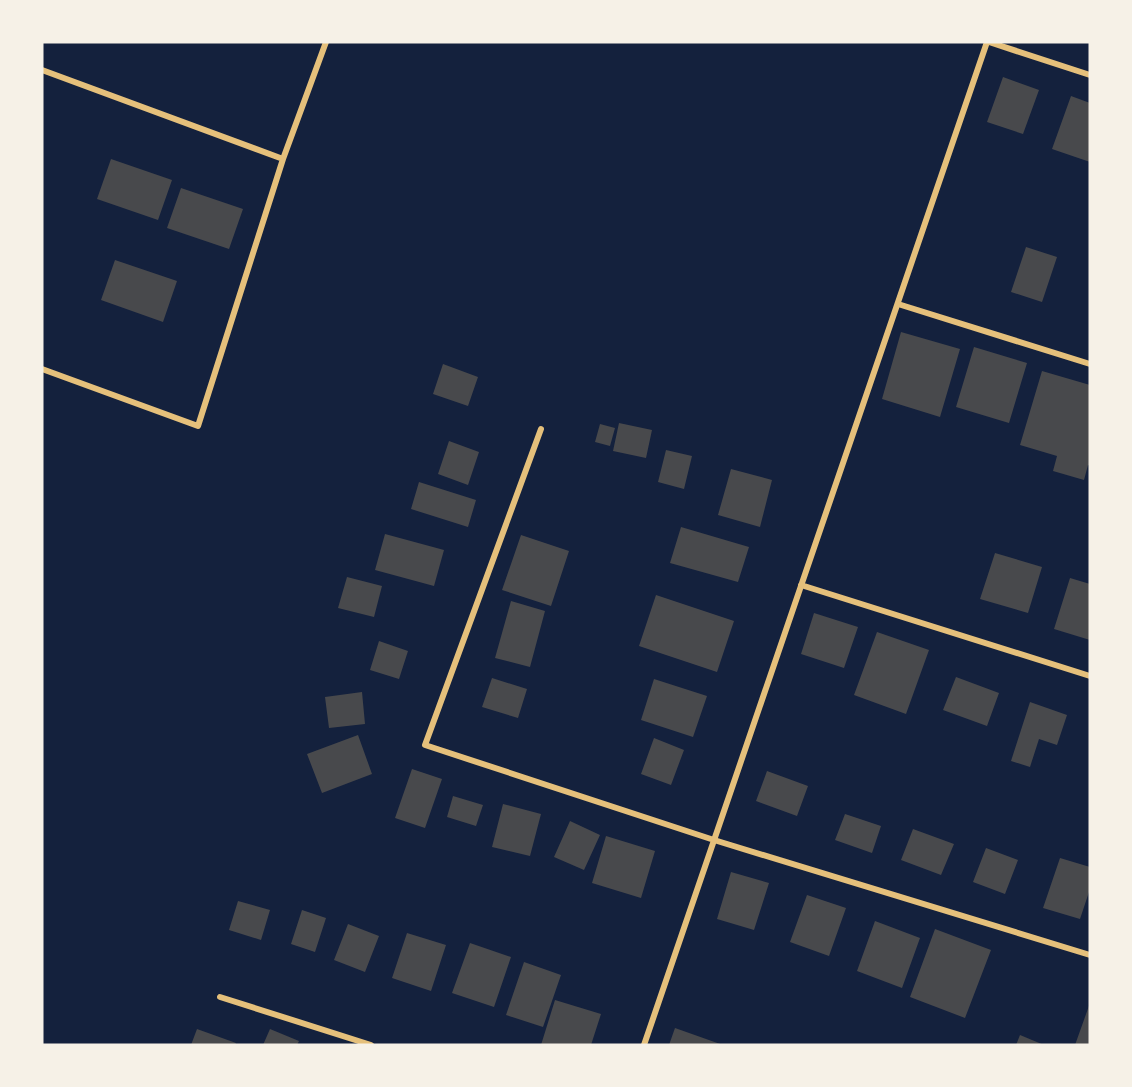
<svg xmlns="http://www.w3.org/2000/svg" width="1132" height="1087" font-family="Rubik,sans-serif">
<rect width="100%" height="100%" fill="#14213d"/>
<!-- building -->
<path fill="#48494c" d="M 1003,77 L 1039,90 L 1023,134 L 987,122 Z
M 1071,96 L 1090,103 L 1090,162 L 1052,149 Z
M 111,159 L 172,180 L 158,220 L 97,199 Z
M 181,188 L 243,209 L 229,249 L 167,228 Z
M 1026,247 L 1057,257 L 1042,302 L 1011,292 Z
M 115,260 L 177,281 L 163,322 L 101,300 Z
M 901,332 L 960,349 L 940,417 L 882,399 Z
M 974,347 L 1027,363 L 1009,423 L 956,407 Z
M 443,364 L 478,377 L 468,406 L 433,394 Z
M 1042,371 L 1090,385 L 1090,466 L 1088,465 L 1084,480 L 1053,471 L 1057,456 L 1020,445 Z
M 619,423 L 652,430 L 646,458 L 613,451 Z
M 600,424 L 615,428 L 610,446 L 595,442 Z
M 449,441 L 479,452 L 468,485 L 438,474 Z
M 666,450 L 692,456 L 684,489 L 658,482 Z
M 731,469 L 772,480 L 760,527 L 718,515 Z
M 419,482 L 476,500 L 468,527 L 411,509 Z
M 681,527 L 749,547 L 738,582 L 670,563 Z
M 385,534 L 444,550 L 434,586 L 375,570 Z
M 521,535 L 569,551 L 551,606 L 502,590 Z
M 995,553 L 1042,567 L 1028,613 L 980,599 Z
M 347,577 L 382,586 L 374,617 L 338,608 Z
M 1070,578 L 1090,584 L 1090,640 L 1054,629 Z
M 656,595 L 734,621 L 717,672 L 639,646 Z
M 511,601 L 545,611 L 530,667 L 495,658 Z
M 814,613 L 858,627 L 844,668 L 801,654 Z
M 877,632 L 929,650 L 906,714 L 854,695 Z
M 379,641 L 408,651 L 399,679 L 370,670 Z
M 956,677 L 999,693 L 987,726 L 943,710 Z
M 492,678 L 527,689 L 518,718 L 482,707 Z
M 654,679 L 707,696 L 693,737 L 641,720 Z
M 362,692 L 365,724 L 329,728 L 325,697 Z
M 1030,702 L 1067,715 L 1057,745 L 1039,739 L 1030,767 L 1011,761 Z
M 358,735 L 372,774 L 322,793 L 307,754 Z
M 654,738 L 684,750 L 671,785 L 641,774 Z
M 412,769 L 442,779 L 425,828 L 395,818 Z
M 767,771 L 808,786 L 797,816 L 756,801 Z
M 453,796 L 483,805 L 476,826 L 447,817 Z
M 503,804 L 541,814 L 530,856 L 492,847 Z
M 845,814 L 881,826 L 872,853 L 835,840 Z
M 570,821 L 600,835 L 584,870 L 554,857 Z
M 913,829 L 954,844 L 941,875 L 901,860 Z
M 606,836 L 655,851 L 641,898 L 592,883 Z
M 986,848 L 1018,860 L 1005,894 L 973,882 Z
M 1060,858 L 1090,867 L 1090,889 L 1080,919 L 1043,908 Z
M 731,872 L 769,883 L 754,930 L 717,919 Z
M 807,895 L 846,908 L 829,956 L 790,942 Z
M 238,901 L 270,910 L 261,940 L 229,930 Z
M 302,910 L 326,918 L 315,952 L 291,944 Z
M 875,921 L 920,938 L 902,988 L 857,971 Z
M 348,924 L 379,936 L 365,972 L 334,960 Z
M 935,929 L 991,950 L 965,1018 L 910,997 Z
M 407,933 L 446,945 L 431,991 L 392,978 Z
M 470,943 L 511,957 L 494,1007 L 452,993 Z
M 524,962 L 561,975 L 543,1027 L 506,1015 Z
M 555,1000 L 601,1014 L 591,1045 L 541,1045 Z
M 1090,1003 L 1090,1045 L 1075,1045 Z
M 675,1028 L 723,1045 L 669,1045 Z
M 197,1029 L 236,1043 L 235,1045 L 191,1045 Z
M 270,1029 L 299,1041 L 297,1045 L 263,1045 Z
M 1020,1035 L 1044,1045 L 1016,1045 Z"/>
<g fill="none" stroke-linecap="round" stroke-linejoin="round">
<!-- minor -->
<path stroke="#e5c07b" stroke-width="6" d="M 989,42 L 1090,75
M 42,70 L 283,159
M 898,304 L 1090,364
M 42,369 L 198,426 L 283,159 L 326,42
M 541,429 L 425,745 L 714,840 L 1090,955
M 801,585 L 1090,676
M 220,997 L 371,1045
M 644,1045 L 987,42"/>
</g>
<!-- border -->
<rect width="1132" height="1087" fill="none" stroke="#f6f1e7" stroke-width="87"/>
</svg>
